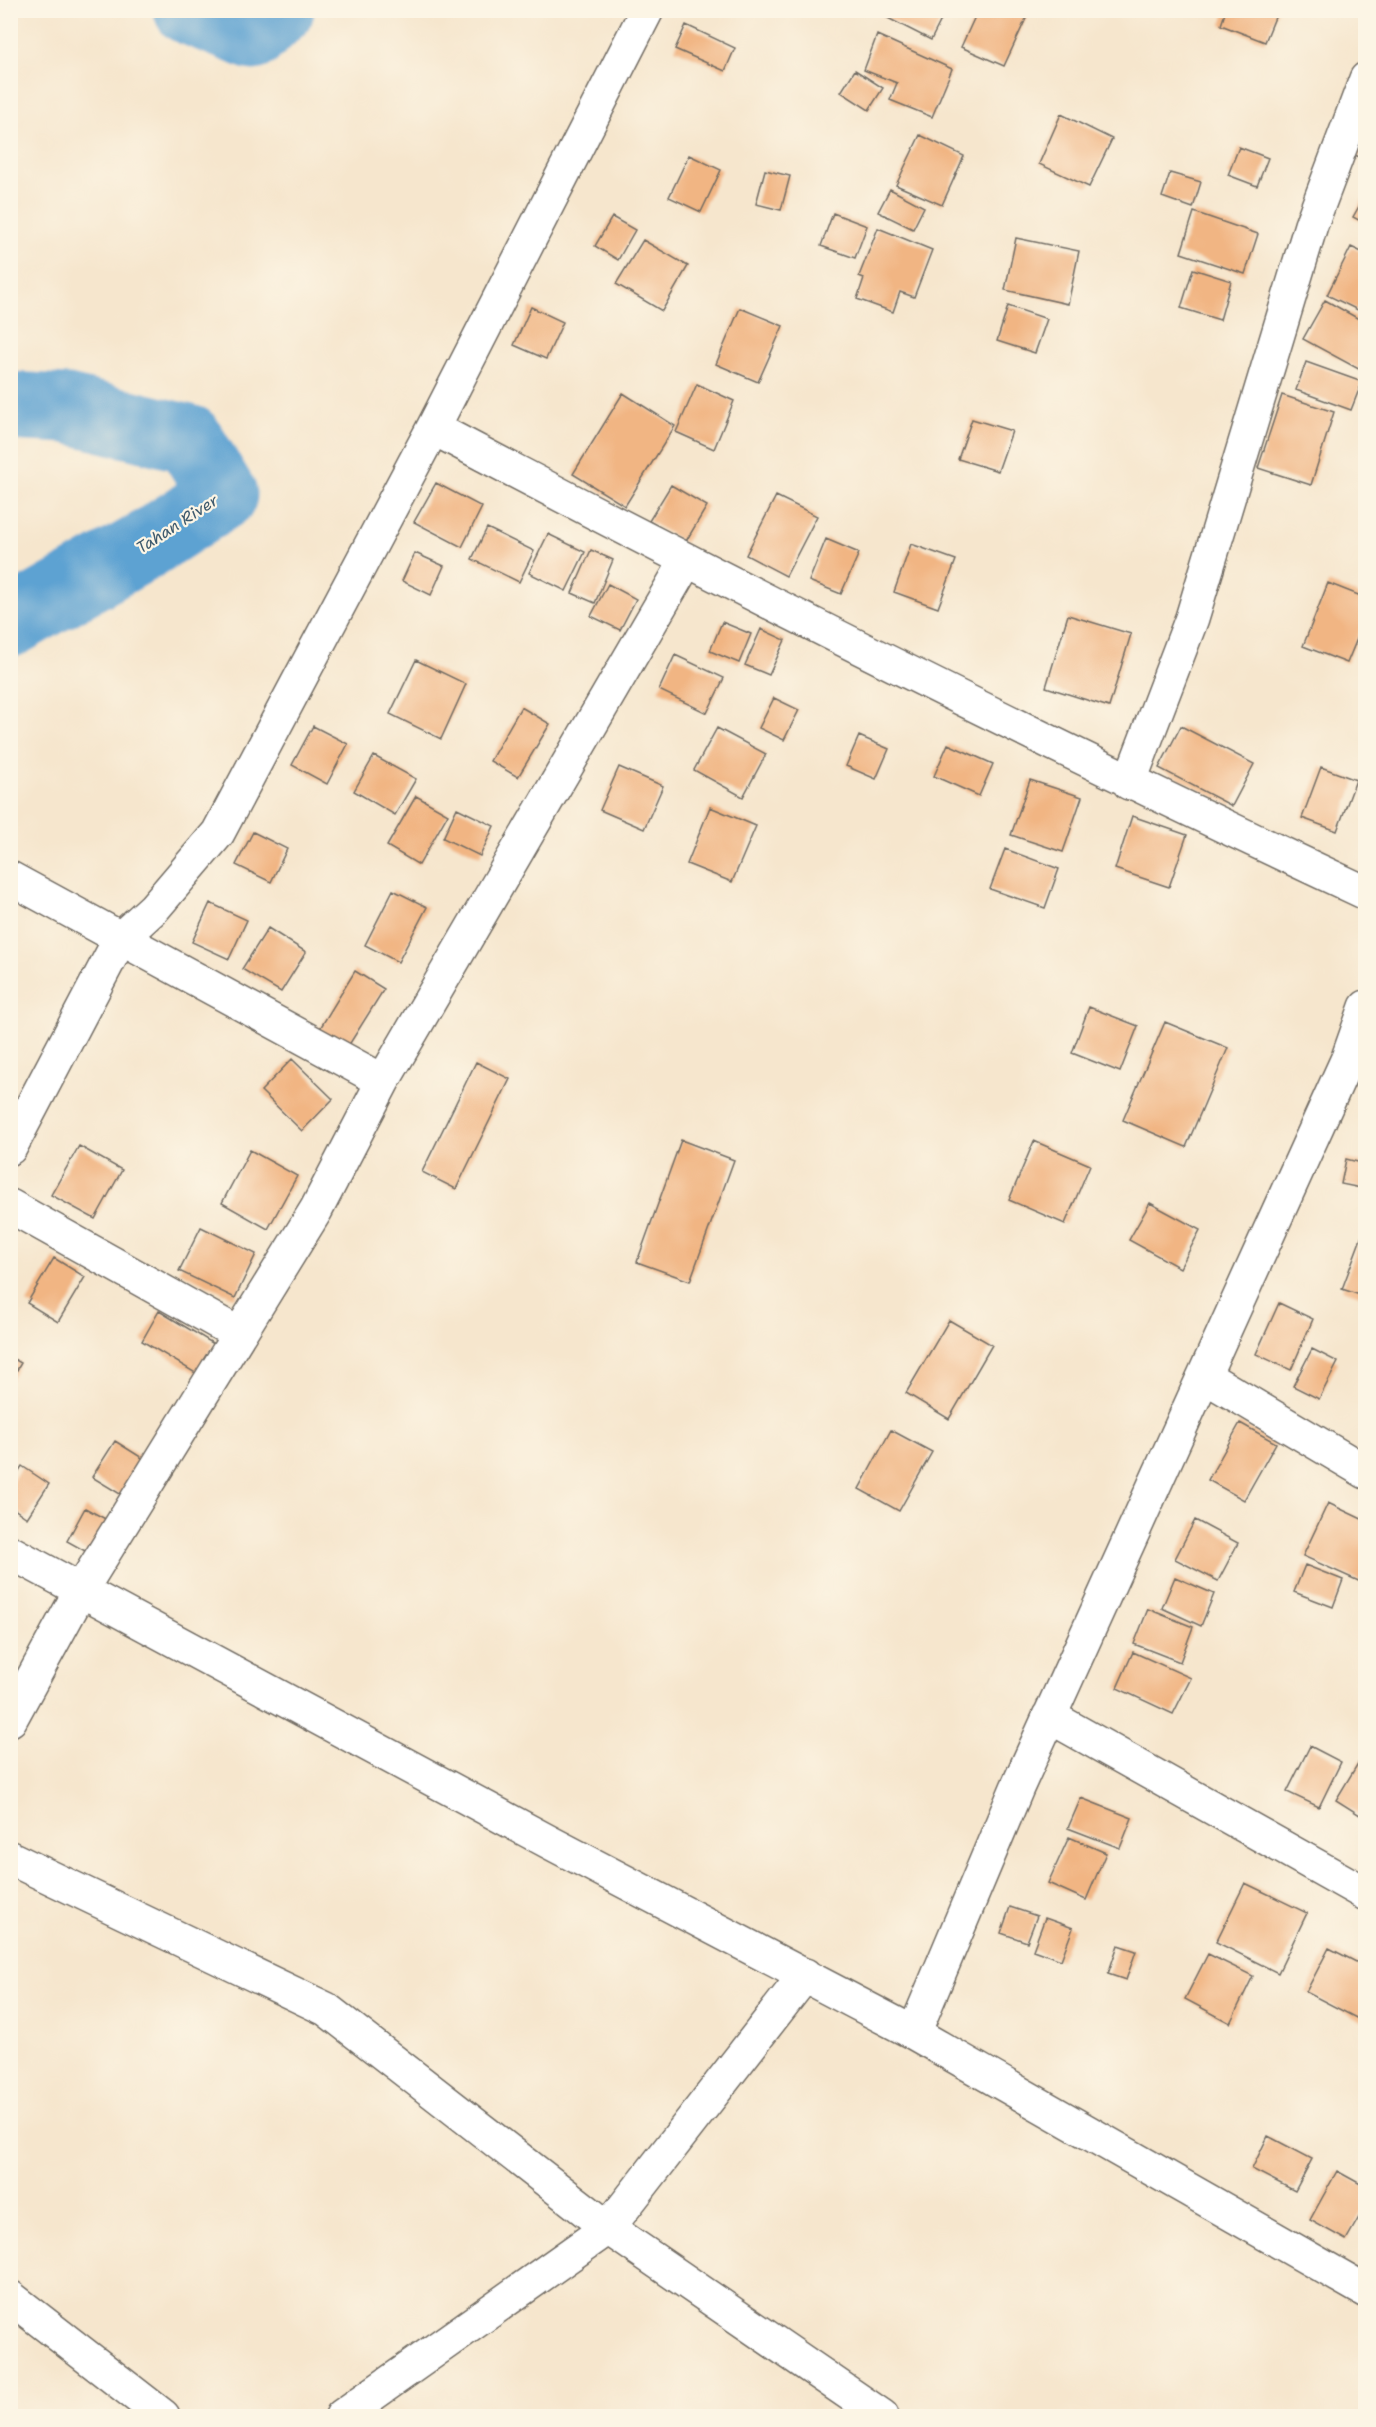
<svg xmlns="http://www.w3.org/2000/svg" width="1376" height="2427" font-family="'Shantell Sans',sans-serif">
<rect width="100%" height="100%" fill="#fcf5e5"/>
<filter id="ink" filterUnits="userSpaceOnUse"><feTurbulence type="fractalNoise" baseFrequency=".0167" numOctaves="2"/><feDisplacementMap in="SourceGraphic" scale="12" xChannelSelector="R" yChannelSelector="G"/><feConvolveMatrix kernelMatrix="1 2 1 2 8 2 1 2 1" color-interpolation-filters="sRGB"/></filter>
<filter id="wash" filterUnits="userSpaceOnUse"><feTurbulence type="fractalNoise" baseFrequency=".008" numOctaves="4" result="noise"/><feDisplacementMap in="SourceGraphic" scale="24" xChannelSelector="R" yChannelSelector="G"/><feGaussianBlur stdDeviation="1.35" result="paint"/><feColorMatrix in="noise" values="0 0 0 0 0 0 0 0 0 0 0 0 0 0 0 0 0 1.4 0 .05"/><feComposite in="paint" operator="in"/></filter>
<g filter="url(#wash)">
<rect width="100%" height="100%" fill="#f6e6cd"/>
<g fill="none" stroke-linecap="round" stroke-linejoin="round">
<!-- river -->
<path stroke="#5da2d2" stroke-width="69" d="M 188,10 L 253,36 L 280,10
M 10,406 L 67,409 L 189,439 L 223,495 L 143,547 L 10,623"/>
</g>
<g id="blocks">
<!-- building -->
<path fill="#f1b583" d="M 872,10 L 946,10 L 931,40 Z
M 978,10 L 1030,10 L 1004,66 L 961,47 Z
M 1226,10 L 1278,10 L 1265,42 L 1221,25 Z
M 686,25 L 735,48 L 725,71 L 675,49 Z
M 877,35 L 952,69 L 932,117 L 890,100 L 897,83 L 864,70 Z
M 855,70 L 883,88 L 869,110 L 841,92 Z
M 1061,114 L 1112,139 L 1089,187 L 1039,164 Z
M 920,135 L 964,156 L 942,205 L 896,185 Z
M 1359,141 L 1366,143 L 1366,159 L 1354,155 Z
M 1239,147 L 1268,158 L 1257,186 L 1228,175 Z
M 689,155 L 721,170 L 701,212 L 669,197 Z
M 765,170 L 790,176 L 781,210 L 756,204 Z
M 1170,173 L 1201,182 L 1193,208 L 1162,197 Z
M 890,189 L 924,207 L 913,229 L 878,212 Z
M 1366,194 L 1366,224 L 1353,217 Z
M 1194,212 L 1258,234 L 1245,274 L 1181,253 Z
M 833,213 L 867,226 L 855,258 L 821,246 Z
M 612,217 L 635,230 L 618,260 L 595,246 Z
M 878,228 L 932,250 L 914,297 L 900,292 L 893,312 L 857,299 L 864,278 L 859,276 Z
M 1016,238 L 1079,251 L 1068,304 L 1005,290 Z
M 643,240 L 688,266 L 662,311 L 616,284 Z
M 1351,247 L 1366,254 L 1366,314 L 1327,295 Z
M 1193,269 L 1231,281 L 1220,320 L 1181,308 Z
M 1325,300 L 1366,323 L 1366,373 L 1303,339 Z
M 1008,306 L 1047,319 L 1035,353 L 997,341 Z
M 531,307 L 563,322 L 546,359 L 514,345 Z
M 740,308 L 783,326 L 758,382 L 716,364 Z
M 1306,362 L 1362,382 L 1351,410 L 1296,390 Z
M 697,384 L 734,401 L 714,449 L 676,432 Z
M 623,393 L 675,426 L 625,506 L 573,474 Z
M 1282,395 L 1334,412 L 1311,485 L 1258,468 Z
M 972,419 L 1012,431 L 998,471 L 958,459 Z
M 436,483 L 482,507 L 462,547 L 414,522 Z
M 671,485 L 707,506 L 685,543 L 649,521 Z
M 776,496 L 817,516 L 786,576 L 746,555 Z
M 487,528 L 534,551 L 519,582 L 472,559 Z
M 548,534 L 585,552 L 566,591 L 529,573 Z
M 826,539 L 859,553 L 841,594 L 809,581 Z
M 911,544 L 956,560 L 938,608 L 894,592 Z
M 591,550 L 613,560 L 595,603 L 572,593 Z
M 415,553 L 444,566 L 431,595 L 402,581 Z
M 1328,583 L 1366,598 L 1366,617 L 1347,663 L 1303,646 Z
M 608,584 L 636,599 L 620,630 L 591,616 Z
M 1068,615 L 1131,634 L 1109,707 L 1046,687 Z
M 722,622 L 751,634 L 739,663 L 710,651 Z
M 761,629 L 785,640 L 769,675 L 745,665 Z
M 675,655 L 724,678 L 707,713 L 659,690 Z
M 416,660 L 466,684 L 441,739 L 390,714 Z
M 774,698 L 799,710 L 784,740 L 759,728 Z
M 521,707 L 550,724 L 518,777 L 490,761 Z
M 313,726 L 348,744 L 327,784 L 292,765 Z
M 1181,726 L 1254,764 L 1232,806 L 1159,768 Z
M 717,728 L 766,754 L 743,797 L 694,770 Z
M 859,736 L 889,749 L 876,779 L 846,766 Z
M 948,744 L 993,764 L 979,796 L 934,776 Z
M 374,756 L 416,779 L 395,815 L 354,791 Z
M 619,767 L 663,786 L 644,829 L 600,810 Z
M 1321,767 L 1356,780 L 1337,831 L 1302,818 Z
M 1030,780 L 1082,797 L 1063,852 L 1011,835 Z
M 416,796 L 448,814 L 419,865 L 387,846 Z
M 710,807 L 756,826 L 732,882 L 687,864 Z
M 457,808 L 494,826 L 480,856 L 443,838 Z
M 1132,816 L 1187,835 L 1169,887 L 1115,869 Z
M 253,832 L 287,849 L 271,882 L 236,865 Z
M 1005,849 L 1059,869 L 1045,908 L 990,889 Z
M 393,890 L 427,907 L 398,962 L 365,945 Z
M 210,903 L 247,920 L 229,959 L 192,942 Z
M 268,928 L 306,952 L 281,992 L 242,969 Z
M 355,971 L 384,989 L 347,1048 L 319,1030 Z
M 1089,1007 L 1138,1026 L 1120,1072 L 1072,1053 Z
M 1165,1022 L 1228,1048 L 1186,1147 L 1123,1120 Z
M 292,1059 L 333,1099 L 302,1131 L 261,1091 Z
M 476,1062 L 510,1079 L 456,1189 L 422,1172 Z
M 681,1140 L 734,1160 L 690,1281 L 637,1262 Z
M 1034,1141 L 1090,1165 L 1065,1224 L 1009,1200 Z
M 79,1146 L 122,1170 L 95,1219 L 51,1195 Z
M 250,1150 L 297,1176 L 268,1229 L 222,1203 Z
M 1346,1159 L 1366,1164 L 1366,1189 L 1341,1184 Z
M 1150,1203 L 1200,1230 L 1180,1268 L 1129,1240 Z
M 201,1227 L 256,1254 L 235,1298 L 179,1271 Z
M 1363,1233 L 1366,1234 L 1366,1297 L 1342,1289 Z
M 54,1258 L 85,1277 L 58,1322 L 27,1303 Z
M 1279,1303 L 1313,1319 L 1291,1370 L 1256,1354 Z
M 159,1311 L 214,1344 L 197,1374 L 142,1341 Z
M 949,1320 L 992,1345 L 949,1419 L 906,1393 Z
M 1312,1349 L 1338,1362 L 1319,1399 L 1293,1386 Z
M 10,1357 L 21,1363 L 10,1382 Z
M 1240,1423 L 1276,1443 L 1244,1500 L 1208,1480 Z
M 891,1430 L 932,1452 L 899,1511 L 859,1489 Z
M 115,1441 L 147,1461 L 125,1497 L 92,1477 Z
M 22,1466 L 49,1484 L 27,1518 L 10,1506 L 10,1484 Z
M 1328,1503 L 1366,1521 L 1366,1578 L 1363,1583 L 1303,1556 Z
M 85,1508 L 113,1523 L 94,1556 L 67,1541 Z
M 1195,1520 L 1238,1543 L 1218,1581 L 1175,1559 Z
M 1305,1565 L 1343,1580 L 1333,1607 L 1294,1592 Z
M 1175,1577 L 1214,1594 L 1201,1626 L 1162,1608 Z
M 1148,1609 L 1193,1627 L 1180,1662 L 1134,1644 Z
M 1133,1652 L 1191,1678 L 1173,1714 L 1117,1688 Z
M 1310,1746 L 1341,1762 L 1319,1807 L 1287,1792 Z
M 1360,1760 L 1366,1763 L 1366,1819 L 1336,1800 Z
M 1081,1798 L 1132,1818 L 1120,1848 L 1068,1828 Z
M 1069,1837 L 1106,1853 L 1086,1900 L 1048,1883 Z
M 1245,1883 L 1307,1913 L 1278,1973 L 1216,1942 Z
M 1010,1907 L 1037,1916 L 1027,1942 L 1001,1933 Z
M 1045,1918 L 1073,1928 L 1061,1960 L 1033,1950 Z
M 1118,1945 L 1136,1951 L 1126,1980 L 1108,1974 Z
M 1329,1948 L 1366,1967 L 1366,2023 L 1306,1992 Z
M 1208,1954 L 1253,1976 L 1230,2023 L 1185,1999 Z
M 1268,2136 L 1312,2159 L 1295,2191 L 1252,2169 Z
M 1337,2171 L 1366,2187 L 1366,2205 L 1346,2240 L 1310,2220 Z"/>
</g>
</g>
<g filter="url(#ink)">
<use href="#blocks" fill-opacity="0" stroke="#726c64" stroke-width="1.5"/>
<g fill="none" stroke-linecap="round" stroke-linejoin="round">
<defs>
<path id="minor" d="M 433,428 C 740,590 1051,746 1366,893
M 1129,783 L 1192,618 L 1311,225 L 1366,79
M 10,878 L 383,1081
M 10,1148 L 120,939 L 154,908 L 218,833 L 433,428 L 647,10
M 10,1206 L 239,1334
M 1204,1376 L 1366,1472
M 10,1552 L 549,1842 L 914,2033 L 1366,2291
M 1049,1716 L 1366,1894
M 10,1720 L 81,1590 L 316,1210 L 383,1081 L 687,560
M 10,1858 L 326,2009 L 608,2228 L 882,2416
M 914,2033 L 1017,1788 L 1348,1058 L 1366,1007
M 10,2297 L 163,2416
M 342,2416 L 608,2228 L 805,1975"/>
</defs>
<!-- minor casing -->
<use href="#minor" stroke="#726c64" stroke-width="36"/>
<!-- minor -->
<use href="#minor" stroke="#fff" stroke-width="33"/>
</g>
</g>
<g text-anchor="middle" dominant-baseline="central" stroke-width="4.5" stroke-linejoin="round" paint-order="stroke">
<!-- water labels -->
<g font-size="16" font-style="italic" fill="#3f5b6e" stroke="#fcf5e5">
<text transform="translate(177 524) rotate(-33)">Tahan River</text>
</g>
</g>
<!-- margin -->
<rect width="1376" height="2427" fill="none" stroke="#fcf5e5" stroke-width="36"/>
</svg>
